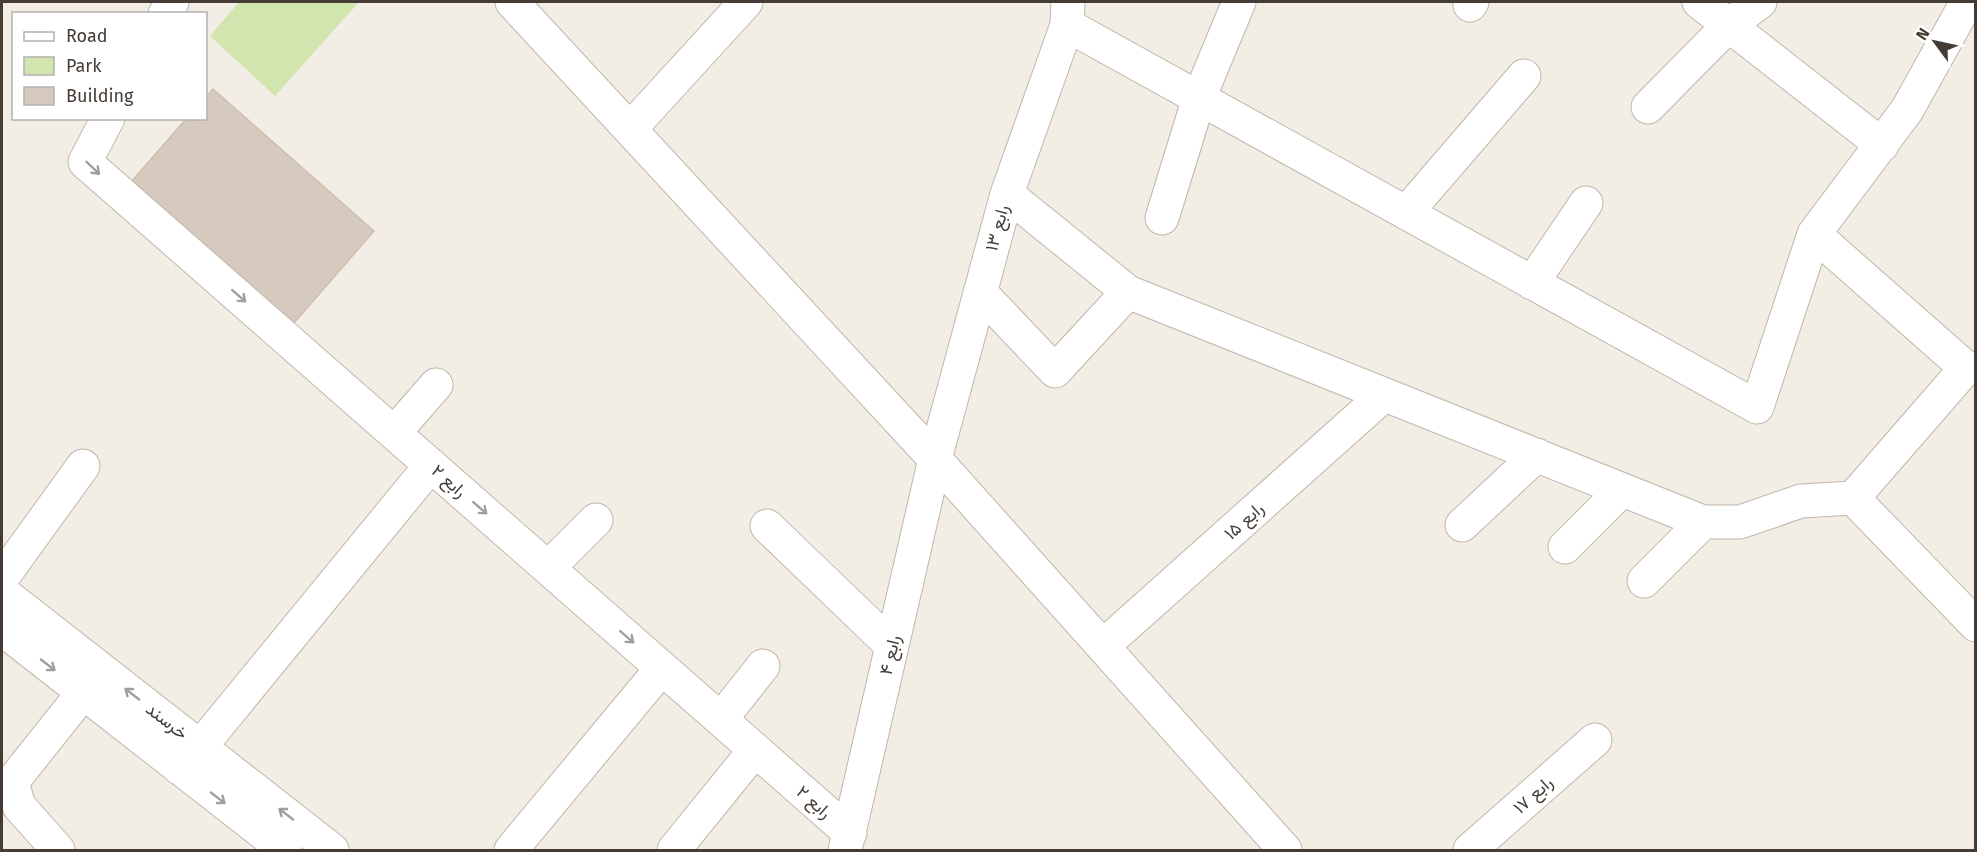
<svg xmlns="http://www.w3.org/2000/svg" width="1977" height="852" font-family="'Fira Sans',Vazirmatn,sans-serif">
<rect width="100%" height="100%" fill="#f2ede5"/>
<!-- green -->
<path fill="#d3e5af" d="M 239,2 L 359,2 L 275,96 L 210,36 Z"/>
<!-- building -->
<path fill="#d6cabe" stroke="#cebeae" stroke-width="1.5" d="M 213,89 L 374,231 L 294,323 L 132,181 L 187,118 L 206,118 L 206,97 Z"/>
<g fill="none" stroke-linecap="round" stroke-linejoin="round">
<defs>
<path id="minor" d="M 512,2 L 935,459 L 1285,850
M 1699,2 L 1882,145
M 1470,5 L 1472,2
M 165,14 L 172,2
M 1067,25 L 1757,407 L 1814,234 L 1907,110 L 1967,2
M 1648,107 L 1729,25 L 1760,2
M 108,118 L 85,162 L 850,833
M 630,129 L 746,2
M 1007,194 L 1128,292 L 1703,522 L 1740,522 L 1801,501 L 1853,498 L 1976,625
M 1406,213 L 1524,76
M 1162,218 L 1199,98 L 1239,2
M 1814,234 L 1966,368 L 1853,498
M 1532,283 L 1586,203
M 980,292 L 1055,371 L 1128,292
M 394,433 L 436,385
M 1462,525 L 1537,455
M 767,526 L 892,646
M 1565,547 L 1622,490
M 548,568 L 596,520
M 2,578 L 83,466
M 1644,581 L 1703,522
M 2,592 L 332,850
M 2,629 L 285,850
M 1103,646 L 1384,395
M 721,719 L 763,666
M 179,768 L 200,747 L 431,465
M 58,850 L 19,806 L 12,782 L 83,693
M 511,850 L 662,668
M 674,850 L 755,750
M 845,850 L 935,459 L 1007,194 L 1067,25 L 1068,2
M 1470,850 L 1595,740"/>
</defs>
<!-- minor casing -->
<use href="#minor" stroke="#c0b6ab" stroke-width="35"/>
<!-- minor -->
<use href="#minor" stroke="#fff" stroke-width="33"/>
</g>
<!-- one-way arrows -->
<defs><path id="oneway-shaft" d="M-6 0H5M1.5-3L5.5 0L1.5 3" fill="none" stroke-width="1.6" stroke-linecap="round" stroke-linejoin="round" transform="scale(1.5)"/></defs>
<g stroke="#a29e9a">
<use href="#oneway-shaft" transform="translate(93 168) rotate(44)"/>
<use href="#oneway-shaft" transform="translate(239 296) rotate(41)"/>
<use href="#oneway-shaft" transform="translate(480 508) rotate(41)"/>
<use href="#oneway-shaft" transform="translate(627 637) rotate(41)"/>
<use href="#oneway-shaft" transform="translate(48 665) rotate(38)"/>
<use href="#oneway-shaft" transform="translate(132 694) rotate(-142)"/>
<use href="#oneway-shaft" transform="translate(218 798) rotate(38)"/>
<use href="#oneway-shaft" transform="translate(286 814) rotate(-142)"/>
</g>
<g text-anchor="middle" dominant-baseline="central" stroke-width="5" stroke-linejoin="round" paint-order="stroke">
<!-- street labels -->
<g font-size="18" fill="#443c35" stroke="#fff">
<text transform="translate(997 228) rotate(-75)">رابع ۱۳</text>
<text transform="translate(449 481) rotate(41)">رابع ۲</text>
<text transform="translate(1244 521) rotate(-42)">رابع ۱۵</text>
<text transform="translate(890 655) rotate(-77)">رابع ۴</text>
<text transform="translate(167 721) rotate(38)">خرسند</text>
<text transform="translate(1533 795) rotate(-42)">رابع ۱۷</text>
<text transform="translate(814 802) rotate(41)">رابع ۲</text>
</g>
</g>
<!-- border -->
<rect width="1977" height="852" fill="none" stroke="#443c35" stroke-width="6"/>
<!-- legend -->
<rect x="12" y="12" width="195" height="108" fill="#ffffff" stroke="#b4b1ae" stroke-width="1.5"/>
<rect x="24" y="32" width="30" height="9" fill="#ffffff" stroke="#b4b1ae" stroke-width="1.5"/>
<text x="66" y="42" font-size="18" fill="#443c35">Road</text>
<rect x="24" y="57" width="30" height="18" fill="#d3e5af" stroke="#b4b1ae" stroke-width="1.5"/>
<text x="66" y="72" font-size="18" fill="#443c35">Park</text>
<rect x="24" y="87" width="30" height="18" fill="#d6cabe" stroke="#b4b1ae" stroke-width="1.5"/>
<text x="66" y="102" font-size="18" fill="#443c35">Building</text>
<!-- north arrow -->
<g transform="translate(1935 42) rotate(303)" stroke="#ffffff" stroke-width="4.5" paint-order="stroke">
<path d="M0-4.5L10 22L0 15L-10 22Z" fill="#443c35"/>
<text y="-9" font-size="16" font-weight="bold" text-anchor="middle" fill="#443c35">N</text>
</g>
</svg>
